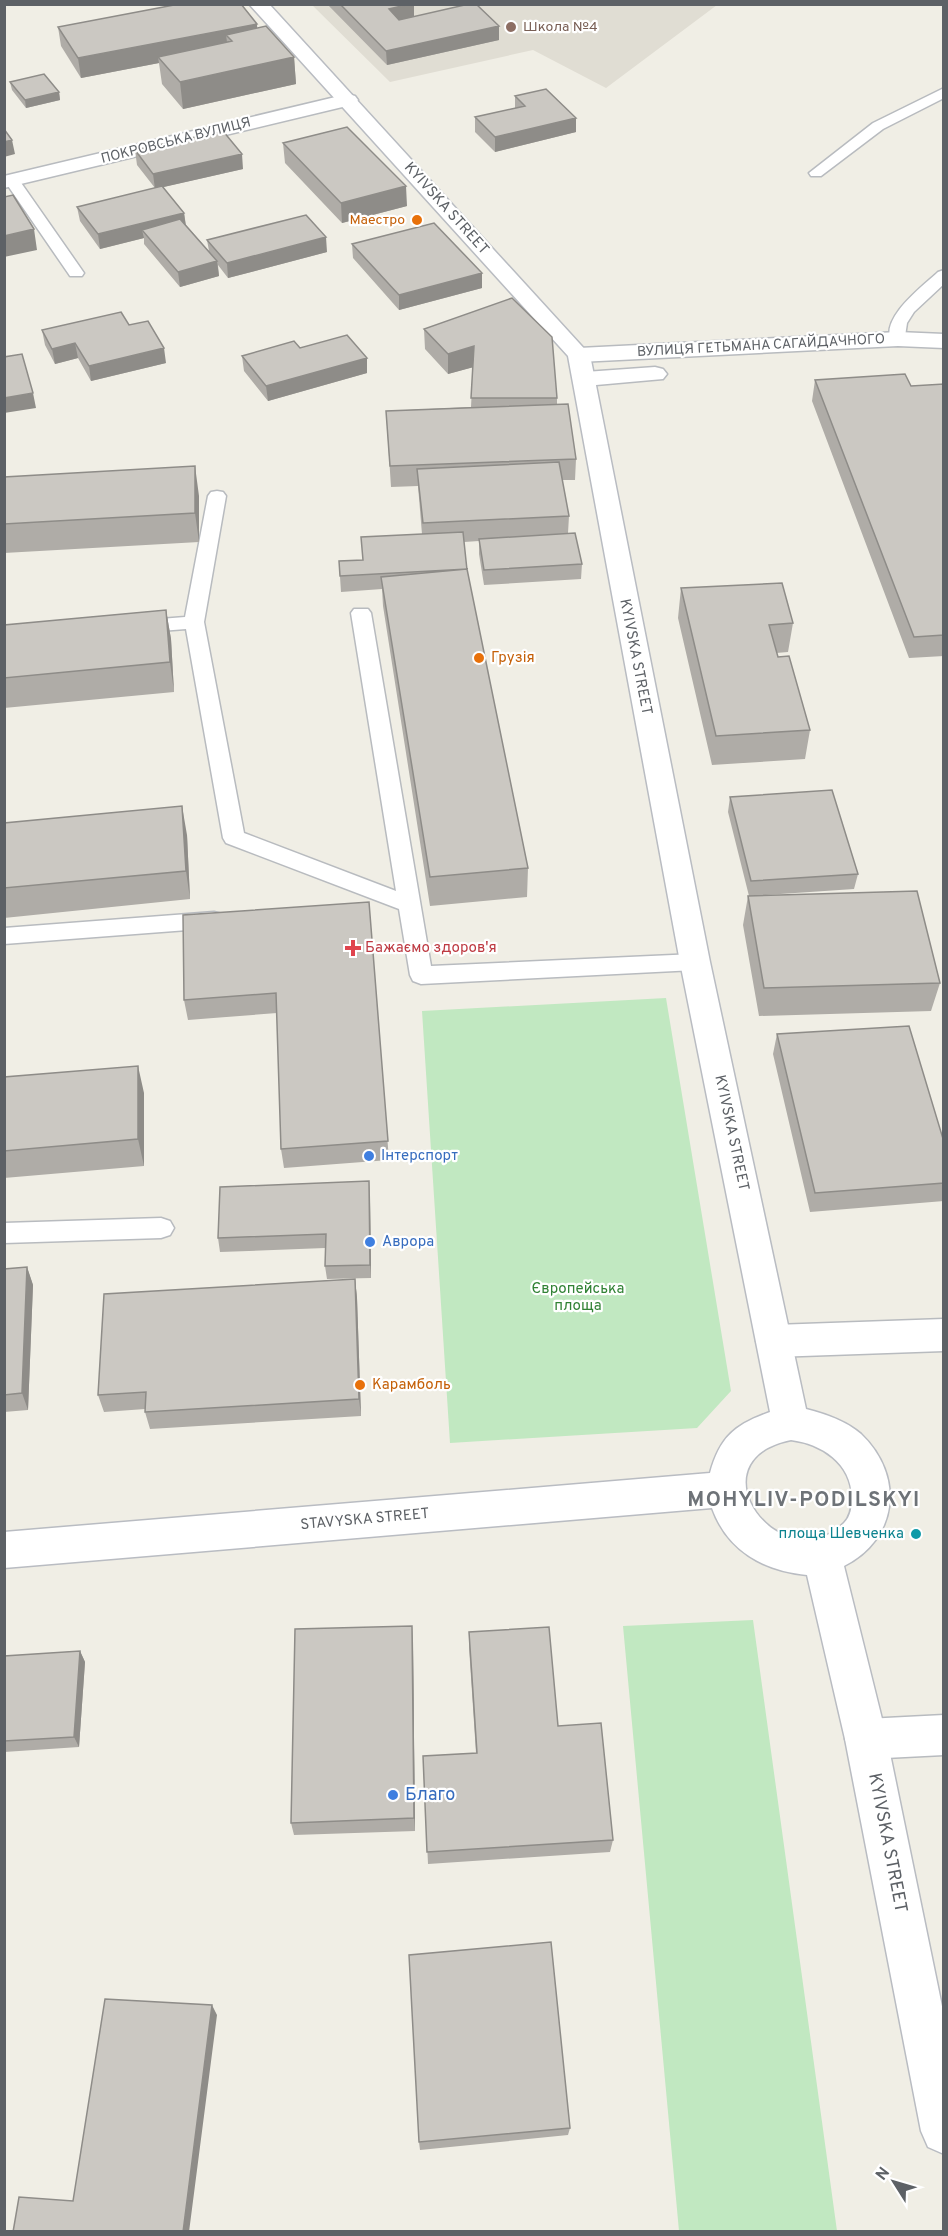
<svg xmlns="http://www.w3.org/2000/svg" width="948" height="2236" font-family="Overpass,sans-serif">
<rect width="100%" height="100%" fill="#f0eee5"/>
<!-- education -->
<path fill="#e0ddd3" d="M 312,5 L 717,5 L 606,88 L 533,50 L 390,82 Z"/>
<!-- green -->
<path fill="#c1e8c1" d="M 666,998 L 731,1391 L 697,1428 L 450,1443 L 422,1011 Z
M 753,1620 L 837,2231 L 679,2231 L 623,1626 Z"/>
<g fill="none" stroke-linecap="round" stroke-linejoin="round">
<defs>
<path id="lane" d="M 944,88 L 944,98 L 883,129 L 821,176 L 811,176 L 809,173 L 873,123 Z
M 12,175 L 17,177 L 84,273 L 82,276 L 70,276 L 68,273 L 4,180 Z
M 944,270 L 944,284 L 914,312 L 907,323 L 904,343 L 892,343 C 878,319 923,286 938,272 Z
M 217,491 L 223,492 L 226,496 L 204,622 L 244,833 L 396,891 L 351,613 L 354,609 L 368,609 L 371,613 L 431,966 L 695,954 L 703,956 L 706,962 L 703,968 L 695,970 L 421,984 L 413,981 L 410,975 L 399,909 L 226,843 L 223,838 L 186,629 L 135,633 L 128,631 L 125,627 L 128,623 L 135,621 L 185,617 L 208,496 L 211,492 Z
M 214,912 L 222,914 L 225,920 L 222,926 L 214,928 L 4,944 L 4,928 Z
M 161,1218 L 170,1221 L 174,1228 L 170,1235 L 161,1238 L 4,1243 L 4,1223 Z"/>
<path id="street" d="M 348,94 L 355,96 L 358,100 L 355,104 L 4,188 L 4,176 Z
M 898,332 L 944,334 L 944,348 L 898,346 L 579,362 L 571,360 L 568,355 L 571,350 L 579,348 Z
M 655,367 L 663,369 L 667,374 L 663,379 L 585,386 L 577,384 L 573,379 L 577,374 L 585,372 Z
M 944,1319 L 944,1351 L 774,1357 L 761,1352 L 756,1341 L 761,1330 L 774,1325 Z
M 944,1715 L 944,1755 L 866,1759 L 851,1753 L 845,1739 L 851,1725 L 866,1719 Z"/>
<path id="secondary" d="M 249,4 L 269,4 L 590,355 L 710,962 L 806,1409 C 826,1414 846,1421 861,1434 C 905,1476 898,1539 844,1566 L 887,1739 L 944,2016 L 944,2154 L 928,2147 L 921,2131 L 845,1739 L 807,1575 C 763,1571 727,1550 712,1508 L 4,1568 L 4,1532 L 710,1473 C 720,1436 736,1424 770,1412 L 680,962 L 568,356 ZM 791,1440 C 822,1444 851,1463 852,1497 C 852,1507 851,1516 844,1523 C 782,1584 689,1461 791,1440 Z"/>
</defs>
<!-- lane casing -->
<use href="#lane" stroke="#b8bbbf" stroke-width="3"/>
<!-- street casing -->
<use href="#street" stroke="#b8bbbf" stroke-width="3"/>
<!-- secondary casing -->
<use href="#secondary" stroke="#b9bcc2" stroke-width="3"/>
<!-- lane -->
<use href="#lane" fill="#fff" fill-rule="evenodd"/>
<!-- street -->
<use href="#street" fill="#fff" fill-rule="evenodd"/>
<!-- secondary -->
<use href="#secondary" fill="#fff" fill-rule="evenodd"/>
</g>
<!-- wall -->
<path fill="#afaca7" d="M 165,4 L 241,4 L 257,28 L 294,57 L 296,84 L 183,109 L 162,84 L 159,63 L 81,78 L 61,46 L 58,27 L 165,7 Z
M 327,4 L 414,4 L 414,16 L 499,26 L 499,40 L 387,65 Z
M 10,82 L 59,92 L 60,100 L 26,108 L 12,90 Z
M 515,96 L 576,118 L 576,132 L 495,152 L 475,132 L 475,117 L 515,108 Z
M 283,143 L 407,206 L 342,223 L 285,163 Z
M 135,150 L 243,169 L 163,187 L 184,213 L 186,225 L 209,251 L 207,240 L 327,252 L 228,278 L 218,265 L 219,276 L 180,287 L 144,244 L 144,238 L 100,249 L 80,221 L 77,207 L 155,188 L 137,165 Z
M 352,244 L 482,273 L 482,288 L 399,310 L 353,258 Z
M 424,329 L 557,398 L 557,404 L 576,459 L 575,480 L 562,480 L 569,516 L 568,533 L 582,564 L 581,579 L 484,585 L 479,554 L 479,541 L 464,542 L 467,573 L 528,868 L 527,897 L 430,906 L 383,606 L 382,589 L 341,592 L 339,561 L 363,560 L 422,534 L 418,486 L 391,487 L 386,411 L 471,407 L 473,367 L 448,374 L 425,349 Z
M 42,330 L 166,363 L 91,381 L 78,358 L 55,364 L 45,345 Z
M 300,348 L 367,373 L 268,401 L 244,371 L 242,356 Z
M 815,380 L 911,386 L 944,384 L 944,656 L 909,658 L 812,401 Z
M 4,477 L 199,496 L 199,542 L 4,553 Z
M 681,588 L 793,623 L 788,652 L 776,653 L 810,730 L 805,759 L 712,765 L 678,618 Z
M 166,610 L 171,639 L 174,692 L 4,708 L 4,625 Z
M 730,797 L 858,874 L 854,889 L 749,896 L 728,812 Z
M 4,823 L 187,835 L 190,899 L 4,918 Z
M 748,896 L 940,983 L 931,1011 L 759,1016 L 743,925 Z
M 369,902 L 389,1160 L 284,1168 L 281,1149 L 277,1013 L 188,1020 L 184,1000 Z
M 777,1034 L 944,1142 L 944,1201 L 810,1212 L 773,1054 Z
M 4,1074 L 6,1077 L 144,1093 L 144,1166 L 4,1178 Z
M 370,1195 L 371,1278 L 327,1279 L 325,1266 L 325,1248 L 220,1252 L 218,1238 Z
M 27,1267 L 33,1285 L 28,1410 L 4,1412 L 4,1269 Z
M 355,1279 L 357,1298 L 361,1416 L 150,1429 L 145,1412 L 145,1409 L 104,1412 L 98,1395 Z
M 469,1632 L 558,1726 L 613,1840 L 610,1852 L 428,1864 L 423,1756 L 476,1753 L 469,1647 Z
M 413,1641 L 415,1831 L 294,1835 L 291,1823 Z
M 80,1651 L 85,1662 L 79,1747 L 4,1752 L 4,1656 Z
M 570,2128 L 568,2135 L 420,2150 L 419,2142 Z"/>
<!-- shaded-wall -->
<path fill="#8e8c88" d="M 410,4 L 414,4 L 414,18 L 389,23 L 389,9 Z
M 257,24 L 258,43 L 232,41 L 226,35 L 228,49 L 158,57 L 159,63 L 81,78 L 78,58 Z
M 499,26 L 499,40 L 387,65 L 386,51 Z
M 294,57 L 296,84 L 183,109 L 180,82 Z
M 59,92 L 60,100 L 26,108 L 25,100 Z
M 576,118 L 576,132 L 495,152 L 495,137 Z
M 12,140 L 15,154 L 4,157 L 4,142 Z
M 242,154 L 243,169 L 155,189 L 153,174 Z
M 406,186 L 407,206 L 342,223 L 341,203 Z
M 184,213 L 186,228 L 142,230 L 144,238 L 100,249 L 98,234 Z
M 34,229 L 37,250 L 4,257 L 4,236 Z
M 326,237 L 327,252 L 228,278 L 227,263 Z
M 217,261 L 219,276 L 180,287 L 178,272 Z
M 482,273 L 482,288 L 399,310 L 399,295 Z
M 75,343 L 78,358 L 55,364 L 52,349 Z
M 474,346 L 474,367 L 448,374 L 448,354 Z
M 164,348 L 166,363 L 91,381 L 89,366 Z
M 367,358 L 367,373 L 268,401 L 266,386 Z
M 33,393 L 36,408 L 4,413 L 4,398 Z
M 195,466 L 199,496 L 199,542 L 195,513 Z
M 166,610 L 171,639 L 174,692 L 170,662 Z
M 182,806 L 187,835 L 190,899 L 186,871 Z
M 138,1066 L 144,1093 L 144,1166 L 138,1139 Z
M 369,1181 L 370,1195 L 371,1278 L 370,1265 Z
M 27,1267 L 33,1285 L 28,1410 L 22,1393 Z
M 355,1279 L 357,1298 L 361,1416 L 359,1399 Z
M 412,1626 L 413,1641 L 415,1831 L 414,1818 Z
M 80,1651 L 85,1662 L 79,1747 L 74,1737 Z
M 212,2005 L 217,2015 L 189,2232 L 183,2232 Z"/>
<!-- building -->
<path fill="#cbc8c2" stroke="#8e8c88" stroke-width="1.5" d="M 173,4 L 241,4 L 257,24 L 78,58 L 58,27 L 174,5 Z
M 340,4 L 410,4 L 389,9 L 399,20 L 469,4 L 476,4 L 499,26 L 386,51 Z
M 266,26 L 294,57 L 180,82 L 158,57 L 232,41 L 226,35 Z
M 44,74 L 59,92 L 25,100 L 10,82 Z
M 546,89 L 576,118 L 495,137 L 475,117 L 525,106 L 515,96 Z
M 347,127 L 406,186 L 341,203 L 283,143 Z
M 4,129 L 12,140 L 4,142 Z
M 223,131 L 242,154 L 153,174 L 135,150 Z
M 162,186 L 184,213 L 98,234 L 77,207 Z
M 13,195 L 34,229 L 4,236 L 4,197 Z
M 306,215 L 326,237 L 227,263 L 207,240 Z
M 180,219 L 217,261 L 178,272 L 142,230 Z
M 434,223 L 482,273 L 399,295 L 352,244 Z
M 512,298 L 552,337 L 557,398 L 471,398 L 474,346 L 448,354 L 424,329 Z
M 121,312 L 129,325 L 148,321 L 164,348 L 89,366 L 75,343 L 52,349 L 42,330 Z
M 347,335 L 367,358 L 266,386 L 242,356 L 294,341 L 300,348 Z
M 22,354 L 33,393 L 4,398 L 4,357 Z
M 905,374 L 911,386 L 944,384 L 944,635 L 914,637 L 815,380 Z
M 568,404 L 576,459 L 390,466 L 386,411 Z
M 559,462 L 569,516 L 423,523 L 417,469 Z
M 195,466 L 195,513 L 4,524 L 4,477 Z
M 463,532 L 467,570 L 467,569 L 340,576 L 339,561 L 363,560 L 361,537 Z
M 575,533 L 582,564 L 484,570 L 479,539 Z
M 467,569 L 528,868 L 430,877 L 381,577 Z
M 782,583 L 793,623 L 769,625 L 778,657 L 789,656 L 810,730 L 716,736 L 681,588 Z
M 166,610 L 170,662 L 4,678 L 4,625 Z
M 832,790 L 858,874 L 751,881 L 730,797 Z
M 182,806 L 186,871 L 4,888 L 4,823 Z
M 917,891 L 940,983 L 764,988 L 748,896 Z
M 369,902 L 388,1141 L 281,1149 L 276,993 L 184,1000 L 183,915 Z
M 909,1026 L 944,1142 L 944,1183 L 815,1193 L 777,1034 Z
M 138,1066 L 138,1139 L 4,1151 L 4,1077 Z
M 369,1181 L 370,1265 L 325,1266 L 326,1234 L 218,1238 L 220,1187 Z
M 27,1267 L 22,1393 L 4,1395 L 4,1269 Z
M 355,1279 L 359,1399 L 145,1412 L 146,1392 L 98,1395 L 104,1294 Z
M 412,1626 L 414,1818 L 291,1823 L 295,1629 Z
M 549,1627 L 558,1726 L 601,1723 L 613,1840 L 427,1852 L 423,1756 L 477,1753 L 469,1632 Z
M 80,1651 L 74,1737 L 4,1741 L 4,1656 Z
M 551,1942 L 570,2128 L 419,2142 L 409,1955 Z
M 105,1999 L 212,2005 L 183,2232 L 13,2232 L 19,2197 L 73,2201 Z"/>
<!-- markers -->
<circle fill="#8d6e63" stroke="#fff" stroke-width="2" cx="511" cy="27" r="6"/>
<g fill="#e8710a" stroke="#fff" stroke-width="2">
<circle cx="417" cy="220" r="6"/>
<circle cx="479" cy="658" r="6"/>
<circle cx="360" cy="1385" r="6"/>
</g>
<path fill="#e0444e" stroke="#fff" stroke-width="2" d="M350 939h6v6h6v6h-6v6h-6v-6h-6v-6h6z"/>
<g fill="#3f7fe0" stroke="#fff" stroke-width="2">
<circle cx="369" cy="1156" r="6"/>
<circle cx="370" cy="1242" r="6"/>
<circle cx="393" cy="1795" r="6"/>
</g>
<circle fill="#0f9aa8" stroke="#fff" stroke-width="2" cx="916" cy="1534" r="6"/>
<g text-anchor="middle" dominant-baseline="central" stroke-width="4.5" stroke-linejoin="round" paint-order="stroke">
<!-- far-education labels -->
<g font-size="14" fill="#785e54" stroke="#fff" text-anchor="start">
<text x="523" y="27">Школа №4</text>
</g>
<!-- far-street labels -->
<g font-size="14" fill="#5d6166" stroke="#fff">
<text transform="translate(176 141) rotate(-14)">ПОКРОВСЬКА ВУЛИЦЯ</text>
<text transform="translate(761 346) rotate(-3)">ВУЛИЦЯ ГЕТЬМАНА САГАЙДАЧНОГО</text>
</g>
<!-- far-food labels -->
<g font-size="14" fill="#c56008" stroke="#fff" text-anchor="end">
<text x="405" y="220">Маестро</text>
</g>
<!-- street labels -->
<g font-size="15" fill="#5d6166" stroke="#fff">
<text transform="translate(446 209) rotate(48)">KYIVSKA STREET</text>
<text transform="translate(635 657) rotate(79)">KYIVSKA STREET</text>
<text transform="translate(731 1133) rotate(78)">KYIVSKA STREET</text>
<text transform="translate(365 1520) rotate(-5)">STAVYSKA STREET</text>
</g>
<!-- food labels -->
<g font-size="15" fill="#c56008" stroke="#fff" text-anchor="start">
<text x="491" y="658">Грузія</text>
<text x="372" y="1385">Карамболь</text>
</g>
<!-- health labels -->
<g font-size="15" fill="#be3a42" stroke="#fff" text-anchor="start">
<text x="365" y="948">Бажаємо здоров'я</text>
</g>
<!-- shop labels -->
<g font-size="15" fill="#366cbe" stroke="#fff" text-anchor="start">
<text x="381" y="1156">Інтерспорт</text>
<text x="382" y="1242">Аврора</text>
</g>
<!-- park labels -->
<g font-size="15" fill="#318235" stroke="#fff">
<text x="578" y="1289">Європейська<tspan x="578" dy="17">площа</tspan></text>
</g>
<!-- culture labels -->
<g font-size="15" fill="#0d838f" stroke="#fff" text-anchor="end">
<text x="904" y="1534">площа Шевченка</text>
</g>
<!-- near-shop labels -->
<g font-size="18" fill="#366cbe" stroke="#fff" text-anchor="start">
<text x="405" y="1795">Благо</text>
</g>
<!-- near-street labels -->
<g font-size="18" fill="#5d6166" stroke="#fff">
<text transform="translate(887 1843) rotate(79)">KYIVSKA STREET</text>
</g>
<!-- district labels -->
<g font-size="21" font-weight="bold" letter-spacing="1.5" fill="#6e7378" stroke="#fff">
<text x="804" y="1500">MOHYLIV-PODILSKYI</text>
</g>
</g>
<!-- border -->
<rect width="948" height="2236" fill="none" stroke="#5d6166" stroke-width="12"/>
<!-- north arrow -->
<g transform="translate(894 2182) rotate(307)" stroke="#ffffff" stroke-width="4.5" paint-order="stroke">
<path d="M0-4.5L10 22L0 15L-10 22Z" fill="#5d6166"/>
<text y="-9" font-size="16" font-weight="bold" text-anchor="middle" fill="#5d6166">N</text>
</g>
</svg>
